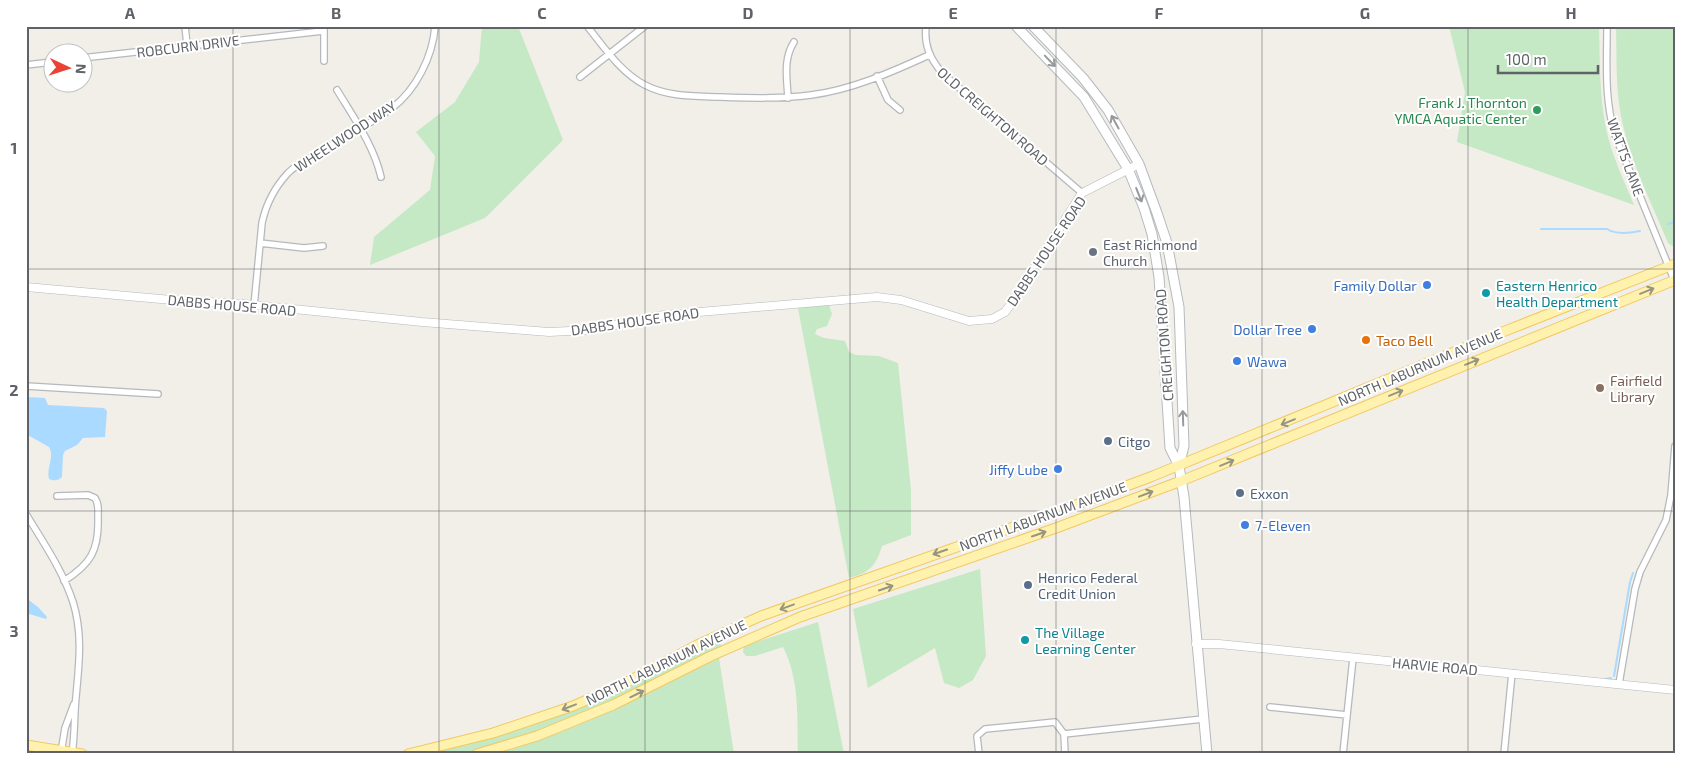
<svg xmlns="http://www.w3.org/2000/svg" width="1701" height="780" font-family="'Exo 2',sans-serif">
<rect width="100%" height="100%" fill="#f1efe8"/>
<!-- green -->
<path fill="#c5e8c5" d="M 482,26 L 518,26 L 563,140 L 485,218 L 370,265 L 374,237 L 430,190 L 435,156 L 416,132 L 455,102 L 479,62 Z
M 1449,26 L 1599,26 C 1600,63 1599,101 1608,137 C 1614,160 1625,183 1634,205 L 1457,142 L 1465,92 Z
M 1616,26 L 1675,26 L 1675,248 L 1668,243 C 1652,204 1632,165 1623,125 C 1615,93 1617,59 1616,26 Z
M 829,305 L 832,314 L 827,326 L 817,329 L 815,334 L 824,338 L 845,341 L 849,352 L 856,355 L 879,356 L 898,363 L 911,490 L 911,535 L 882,546 C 876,566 869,573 849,578 L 798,308 Z
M 980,569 L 986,656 L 973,680 L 959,688 L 944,683 L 935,648 L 868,688 L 853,609 Z
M 818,622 L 844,754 L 798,754 C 797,718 800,680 783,647 L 755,656 L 746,656 L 743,652 L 744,646 Z
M 714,642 L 719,642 L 721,645 L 720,648 C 639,688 553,735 464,753 C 452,756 438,754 426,754 C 485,739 544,723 601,699 C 639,682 676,661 714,642 Z
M 719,658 L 734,754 L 496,754 C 574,732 647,694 719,658 Z"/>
<!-- water -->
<path fill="#aadaff" d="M 26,397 L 45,398 L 48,405 L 104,408 L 107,411 L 105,437 L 83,438 L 77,445 L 65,451 L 63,455 L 62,477 C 58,481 54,481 49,479 C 46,467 55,457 49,447 L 26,434 Z
M 26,598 L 38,607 L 47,617 L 46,619 L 26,613 Z"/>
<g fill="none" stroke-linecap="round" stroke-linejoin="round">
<!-- stream -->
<path stroke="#aadaff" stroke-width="2" d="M 1668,224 L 1675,222
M 1541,229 L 1607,229 C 1616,235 1630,233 1640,231
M 1614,676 L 1630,582 L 1633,573
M 1606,679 L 1611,678"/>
<defs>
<path id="minor" d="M 185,26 L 187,45
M 324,26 L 324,61
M 587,26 C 604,47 621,73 645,85 C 668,97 694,96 720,97 C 750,98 780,99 811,95 C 851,90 892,72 929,55
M 926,26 C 924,46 930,58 942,73 L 1082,193
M 1607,26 C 1607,63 1604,99 1615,135 L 1675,282
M 82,58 L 323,31
M 26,65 L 52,62
M 877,76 L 888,100 L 900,110
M 580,77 L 645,26
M 337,90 C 354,118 374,146 381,177
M 788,98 C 787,78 783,59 794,42
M 260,243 L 304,248 L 323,246
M 254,306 L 262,223 C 266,204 275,187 288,173 C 298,163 311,157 323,150 C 346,136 370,124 392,108 C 416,90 433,56 435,26
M 26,386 L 158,394
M 57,496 L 88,495 L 95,498 C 99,504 98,510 98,518 C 99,550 91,564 64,581
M 26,514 C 43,542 63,571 73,602 C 83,634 79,664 76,697 C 74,716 75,735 72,754
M 1619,684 L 1635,589 L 1640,572 L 1666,520 L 1671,495 L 1675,446
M 1270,707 L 1347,715
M 1064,734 L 1065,754
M 61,753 L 65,728 L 74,704
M 979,754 L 977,736 L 985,729 L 1055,722 L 1064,734 L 1203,719
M 1343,754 L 1353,658
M 1504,754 L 1512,673"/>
<path id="tertiary" d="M 26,287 L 172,300 L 244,304 L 422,322 L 549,332 L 590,330 L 664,315 L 877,297 L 901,300 L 969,321 L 992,319 L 1005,312 L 1011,304 L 1082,193 L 1139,164
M 1196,644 L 1219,644 L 1675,690"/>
<path id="secondary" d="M 1016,26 L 1084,97 L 1128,169 L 1144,208 L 1152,234 L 1159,277 L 1170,448 L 1179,466 L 1184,497 L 1207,754
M 1033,26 L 1083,78 L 1108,110 L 1139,164 L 1157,213 L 1167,243 L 1179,307 L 1184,446 L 1179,466"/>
<path id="primary" d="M 26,745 L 82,754
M 408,754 L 493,733 L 573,706 L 623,684 L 697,645 L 761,616 L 1073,506 L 1153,476 L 1505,331 L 1675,264
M 477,754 L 537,736 L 613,705 L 711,656 L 800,617 L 1056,528 L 1181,481 L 1675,280"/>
</defs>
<!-- minor casing -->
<use href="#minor" stroke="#b5b8bc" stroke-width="8"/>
<!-- tertiary casing -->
<use href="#tertiary" stroke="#b5b8bc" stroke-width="9"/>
<!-- secondary casing -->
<use href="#secondary" stroke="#b6babf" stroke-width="11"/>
<!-- primary casing -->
<use href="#primary" stroke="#f2c960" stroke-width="11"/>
<!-- minor -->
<use href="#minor" stroke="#fff" stroke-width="5.5"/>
<!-- tertiary -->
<use href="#tertiary" stroke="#fff" stroke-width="8"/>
<!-- secondary -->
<use href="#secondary" stroke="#fff" stroke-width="9"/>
<!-- primary -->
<use href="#primary" stroke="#fff2af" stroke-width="9"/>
</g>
<!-- one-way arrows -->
<defs><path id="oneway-shaft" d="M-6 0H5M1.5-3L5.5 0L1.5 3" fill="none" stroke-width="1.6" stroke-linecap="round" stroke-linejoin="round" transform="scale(1.25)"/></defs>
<g stroke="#979a9d">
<use href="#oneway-shaft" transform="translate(1050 61) rotate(46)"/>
<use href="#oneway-shaft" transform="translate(1115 122) rotate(-119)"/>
<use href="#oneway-shaft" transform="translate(1139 195) rotate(68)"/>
<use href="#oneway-shaft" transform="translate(1183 418) rotate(-92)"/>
</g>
<g stroke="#979581">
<use href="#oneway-shaft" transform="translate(1647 291) rotate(-22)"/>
<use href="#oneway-shaft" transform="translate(1472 362) rotate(-22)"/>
<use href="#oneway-shaft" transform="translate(1396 393) rotate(-22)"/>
<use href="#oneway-shaft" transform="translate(1288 422) rotate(158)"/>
<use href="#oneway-shaft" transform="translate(1227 463) rotate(-23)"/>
<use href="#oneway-shaft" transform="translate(1146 494) rotate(-21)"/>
<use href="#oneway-shaft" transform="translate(1039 534) rotate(-19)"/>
<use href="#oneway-shaft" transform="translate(940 552) rotate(161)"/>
<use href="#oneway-shaft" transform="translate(886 588) rotate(-19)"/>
<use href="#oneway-shaft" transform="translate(787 607) rotate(160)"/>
<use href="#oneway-shaft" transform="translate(637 694) rotate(-26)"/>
<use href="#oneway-shaft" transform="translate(569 707) rotate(159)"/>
</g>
<!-- grid -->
<path fill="none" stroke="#5f6368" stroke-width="1" stroke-opacity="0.55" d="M 233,26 L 233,754M 439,26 L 439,754M 645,26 L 645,754M 850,26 L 850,754M 1056,26 L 1056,754M 1262,26 L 1262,754M 1468,26 L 1468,754M 26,269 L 1675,269M 26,511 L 1675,511"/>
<!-- markers -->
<circle fill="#2e9e5b" stroke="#fff" stroke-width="2" cx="1537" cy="110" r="5"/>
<circle fill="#6b7280" stroke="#fff" stroke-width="2" cx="1093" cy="252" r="5"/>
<g fill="#3f7fe0" stroke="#fff" stroke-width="2">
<circle cx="1427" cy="285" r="5"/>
<circle cx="1312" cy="329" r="5"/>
<circle cx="1237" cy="361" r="5"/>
<circle cx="1058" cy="469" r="5"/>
<circle cx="1245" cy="525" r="5"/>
</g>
<g fill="#0f9aa8" stroke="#fff" stroke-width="2">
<circle cx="1486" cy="293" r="5"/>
<circle cx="1025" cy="640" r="5"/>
</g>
<circle fill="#e8710a" stroke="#fff" stroke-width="2" cx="1366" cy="340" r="5"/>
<circle fill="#8d6e63" stroke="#fff" stroke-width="2" cx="1600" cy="388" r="5"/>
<g fill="#5c6f8a" stroke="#fff" stroke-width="2">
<circle cx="1108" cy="441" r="5"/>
<circle cx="1240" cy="493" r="5"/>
<circle cx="1028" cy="585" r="5"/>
</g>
<g text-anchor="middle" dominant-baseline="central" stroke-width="4" stroke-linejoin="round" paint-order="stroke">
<!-- street labels -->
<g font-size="14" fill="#5f6368" stroke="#fff">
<text transform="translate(188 46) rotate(-7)">ROBCURN DRIVE</text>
<text transform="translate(993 116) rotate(41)">OLD CREIGHTON ROAD</text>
<text transform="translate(345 136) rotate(-33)">WHEELWOOD WAY</text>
<text transform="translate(1626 157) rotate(70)">WATTS LANE</text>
<text transform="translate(1046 251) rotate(-56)">DABBS HOUSE ROAD</text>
<text transform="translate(232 305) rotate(5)">DABBS HOUSE ROAD</text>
<text transform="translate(635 321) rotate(-8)">DABBS HOUSE ROAD</text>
<text transform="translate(1164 345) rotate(-94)">CREIGHTON ROAD</text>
<text transform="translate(1420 367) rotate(-23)">NORTH LABURNUM AVENUE</text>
<text transform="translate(1043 516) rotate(-20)">NORTH LABURNUM AVENUE</text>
<text transform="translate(666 662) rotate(-26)">NORTH LABURNUM AVENUE</text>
<text transform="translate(1435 666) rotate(5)">HARVIE ROAD</text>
</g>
<!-- leisure labels -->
<g font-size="14" fill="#27864d" stroke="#fff" text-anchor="end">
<text x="1527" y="102">Frank J. Thornton<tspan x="1527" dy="16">YMCA Aquatic Center</tspan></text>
</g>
<!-- worship labels -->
<g font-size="14" fill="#5b616d" stroke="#fff" text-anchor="start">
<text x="1103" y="244">East Richmond<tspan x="1103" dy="16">Church</tspan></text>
</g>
<!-- shop labels -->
<g font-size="14" fill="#366cbe" stroke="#fff" text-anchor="end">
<text x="1417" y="285">Family Dollar</text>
<text x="1302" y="329">Dollar Tree</text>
<text x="1247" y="361" text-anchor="start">Wawa</text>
<text x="1048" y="469">Jiffy Lube</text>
<text x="1255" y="525" text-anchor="start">7-Eleven</text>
</g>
<!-- culture labels -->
<g font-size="14" fill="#0d838f" stroke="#fff" text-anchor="start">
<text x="1496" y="285">Eastern Henrico<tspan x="1496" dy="16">Health Department</tspan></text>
<text x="1035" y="632">The Village<tspan x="1035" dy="16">Learning Center</tspan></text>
</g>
<!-- food labels -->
<g font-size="14" fill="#c56008" stroke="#fff" text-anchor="start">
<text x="1376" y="340">Taco Bell</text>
</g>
<!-- education labels -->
<g font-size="14" fill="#785e54" stroke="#fff" text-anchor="start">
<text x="1610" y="380">Fairfield<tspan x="1610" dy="16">Library</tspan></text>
</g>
<!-- service labels -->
<g font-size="14" fill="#4e5e75" stroke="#fff" text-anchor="start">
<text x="1118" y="441">Citgo</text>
<text x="1250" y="493">Exxon</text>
<text x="1038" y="577">Henrico Federal<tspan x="1038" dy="16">Credit Union</tspan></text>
</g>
</g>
<!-- border -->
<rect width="1701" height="780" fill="none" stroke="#ffffff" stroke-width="55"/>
<!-- north arrow -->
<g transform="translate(68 68) rotate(94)"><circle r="24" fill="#ffffff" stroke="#bfc1c3"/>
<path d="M0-4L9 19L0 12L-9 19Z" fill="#ea4335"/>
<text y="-8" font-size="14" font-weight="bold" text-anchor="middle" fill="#5f6368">N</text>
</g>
<!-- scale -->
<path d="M1498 65v8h100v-8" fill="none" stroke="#5f6368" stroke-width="2.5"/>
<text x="1506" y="65" font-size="15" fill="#5f6368" stroke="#ffffff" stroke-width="4" paint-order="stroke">100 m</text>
<rect x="28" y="28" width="1646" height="724" fill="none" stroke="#5f6368" stroke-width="2"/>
<g font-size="16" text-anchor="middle" font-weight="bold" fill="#5f6368">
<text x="130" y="19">A</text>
<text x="336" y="19">B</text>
<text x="542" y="19">C</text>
<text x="748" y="19">D</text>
<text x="953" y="19">E</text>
<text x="1159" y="19">F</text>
<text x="1365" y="19">G</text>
<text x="1571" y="19">H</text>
<text x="14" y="154">1</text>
<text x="14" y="396">2</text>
<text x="14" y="637">3</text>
</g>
</svg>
